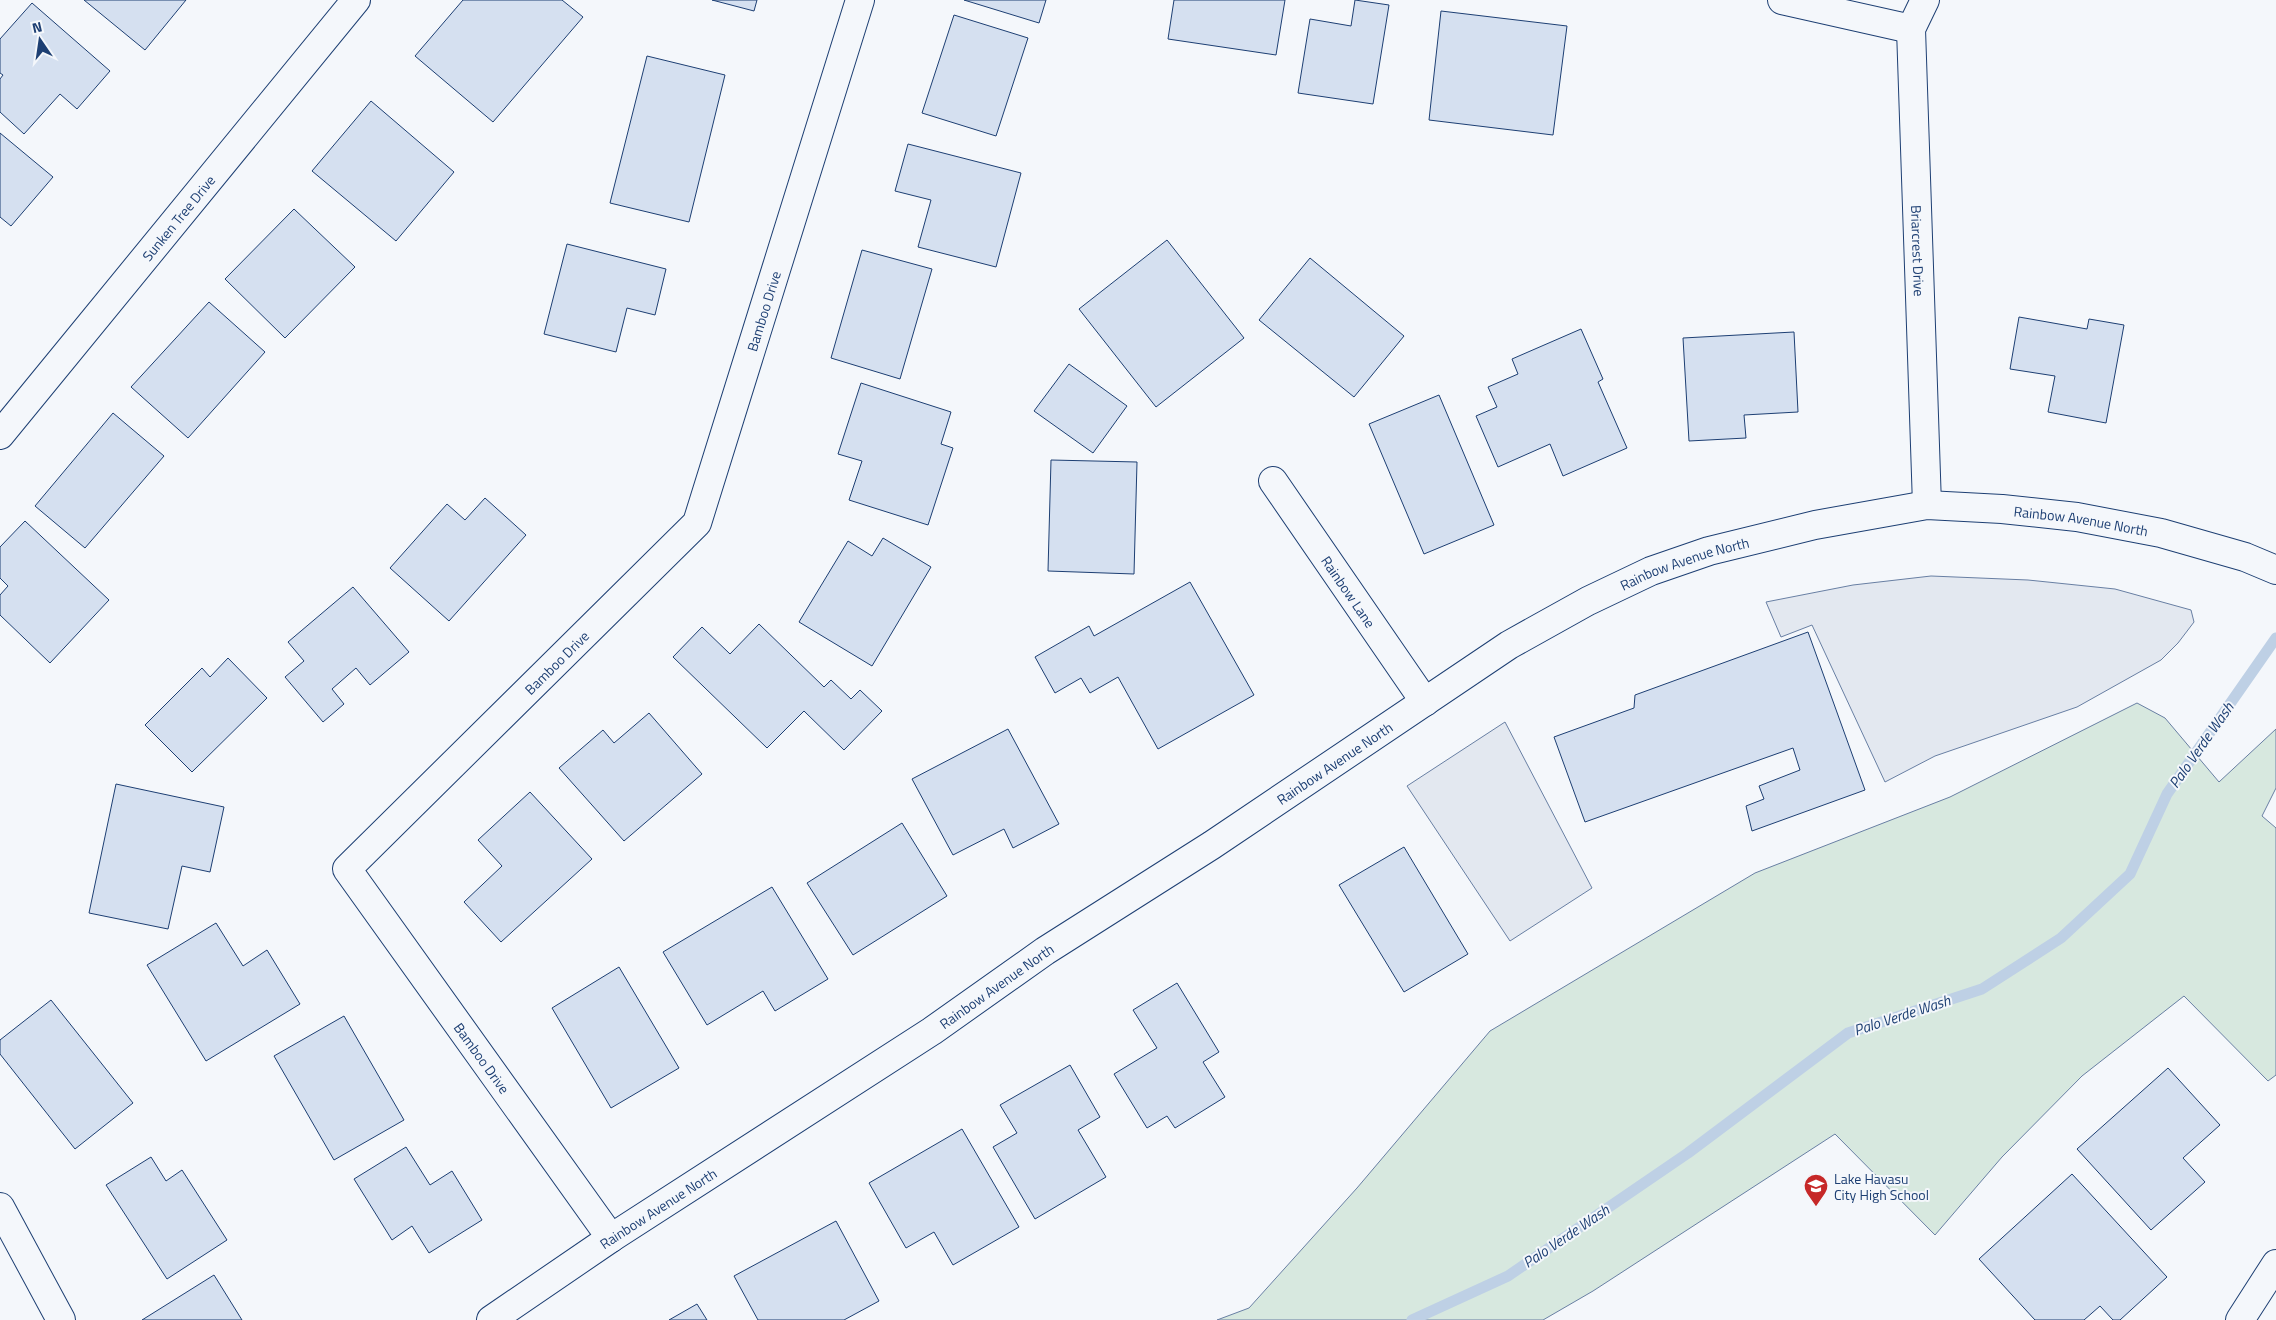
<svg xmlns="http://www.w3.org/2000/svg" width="2276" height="1320" font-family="'Titillium Web',sans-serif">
<rect width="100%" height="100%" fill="#f4f7fb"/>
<!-- green -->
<path fill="#d7e8df" stroke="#687fa3" d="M 2137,703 L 2165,718 L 2219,782 L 2276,729 L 2276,788 L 2262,816 L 2276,828 L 2276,1075 L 2268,1081 L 2184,996 L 2082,1076 L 2002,1157 L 1935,1235 L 1835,1134 L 1593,1291 L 1543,1320 L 1217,1320 L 1249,1308 L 1357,1188 L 1490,1031 L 1755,873 L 1950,797 Z"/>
<!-- parking -->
<path fill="#e3e8f0" stroke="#687fa3" d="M 1931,576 L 2028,580 L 2115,589 L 2191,610 L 2194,622 L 2178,643 L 2161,660 L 2077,707 L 1935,756 L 1885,782 L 1812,625 L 1781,637 L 1766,602 L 1853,585 Z
M 1505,722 L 1592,888 L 1510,941 L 1407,786 Z"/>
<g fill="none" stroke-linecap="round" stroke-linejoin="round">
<!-- stream -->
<path stroke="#bed0e5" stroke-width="11" d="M 1412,1320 L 1508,1276 L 1688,1153 L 1848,1033 L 1982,989 L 2061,938 L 2130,874 L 2167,794 L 2276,638"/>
</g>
<!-- building -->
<path fill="#d5e0f0" stroke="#1d3f73" d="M 84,0 L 186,0 L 145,50 Z
M 463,0 L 562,0 L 583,17 L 493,122 L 415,56 Z
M 712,0 L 757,0 L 754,11 Z
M 964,0 L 1046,0 L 1039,23 Z
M 1174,0 L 1285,0 L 1276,55 L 1168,39 Z
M 1355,0 L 1389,5 L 1373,104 L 1298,93 L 1310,19 L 1351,26 Z
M 32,3 L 110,71 L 77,109 L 60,94 L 24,134 L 0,112 L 0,79 L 3,75 L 0,73 L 0,39 Z
M 1441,11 L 1567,26 L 1553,135 L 1429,120 Z
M 954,15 L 1028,38 L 996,136 L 922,113 Z
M 647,56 L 725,75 L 689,222 L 610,203 Z
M 371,101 L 454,172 L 396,241 L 312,171 Z
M 0,133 L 53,177 L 11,226 L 0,217 Z
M 908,144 L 1021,173 L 996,267 L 918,247 L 931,200 L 895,191 Z
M 294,209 L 355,267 L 285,338 L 225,279 Z
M 1167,240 L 1244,338 L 1156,407 L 1079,309 Z
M 567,244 L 666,269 L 655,315 L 627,308 L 616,352 L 544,334 Z
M 862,250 L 932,269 L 900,379 L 831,358 Z
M 1310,258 L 1404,336 L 1354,397 L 1259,320 Z
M 209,302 L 265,352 L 188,438 L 131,387 Z
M 2019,317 L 2087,329 L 2089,319 L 2124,325 L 2106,423 L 2048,412 L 2055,376 L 2010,369 Z
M 1581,329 L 1603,379 L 1598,382 L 1627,448 L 1563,476 L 1550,444 L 1498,467 L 1476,416 L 1497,407 L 1488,387 L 1518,374 L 1512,359 Z
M 1794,332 L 1798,412 L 1744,415 L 1746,438 L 1689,441 L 1683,338 Z
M 1069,364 L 1127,406 L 1093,453 L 1034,411 Z
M 861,383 L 951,412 L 941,444 L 953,448 L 928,525 L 849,500 L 862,461 L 838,454 Z
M 1439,395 L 1494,525 L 1424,554 L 1369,424 Z
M 113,413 L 164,456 L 85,548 L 35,506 Z
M 1051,460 L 1137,462 L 1134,574 L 1048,571 Z
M 485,498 L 526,535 L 449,621 L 390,568 L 447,504 L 465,520 Z
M 25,521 L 109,600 L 50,663 L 0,615 L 0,595 L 8,586 L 0,578 L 0,547 Z
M 883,538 L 931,567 L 872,666 L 799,622 L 848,541 L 872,556 Z
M 1190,582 L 1254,695 L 1158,749 L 1118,677 L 1090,693 L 1081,678 L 1055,693 L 1035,657 L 1089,626 L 1094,636 Z
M 353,587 L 409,652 L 370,685 L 356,668 L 332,689 L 344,704 L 323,722 L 285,677 L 304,661 L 288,642 Z
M 759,624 L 824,687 L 831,680 L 851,699 L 860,690 L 882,711 L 844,750 L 804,711 L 767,748 L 673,657 L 702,627 L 730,654 Z
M 1808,632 L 1865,790 L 1752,831 L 1746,806 L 1764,799 L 1759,786 L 1800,770 L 1793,748 L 1585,822 L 1554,737 L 1634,708 L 1635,695 Z
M 228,658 L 267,698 L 192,772 L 145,725 L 202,668 L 210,677 Z
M 649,713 L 702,774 L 624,841 L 559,768 L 603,730 L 614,743 Z
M 1008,729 L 1059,824 L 1013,848 L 1004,829 L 953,855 L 912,779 Z
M 116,784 L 224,807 L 210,872 L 182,866 L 168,929 L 89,913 Z
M 530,792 L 592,859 L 501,942 L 464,902 L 502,866 L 478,840 Z
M 902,823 L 947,896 L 853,955 L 807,883 Z
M 1404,847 L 1468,954 L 1404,992 L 1339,885 Z
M 772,887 L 828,979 L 775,1011 L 763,991 L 707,1025 L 663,952 Z
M 216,923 L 243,966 L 267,950 L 300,1004 L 206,1061 L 147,965 Z
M 619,967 L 679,1068 L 611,1108 L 552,1008 Z
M 1177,983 L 1219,1052 L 1203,1062 L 1225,1097 L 1175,1128 L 1167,1116 L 1147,1128 L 1114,1074 L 1157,1048 L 1133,1010 Z
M 51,1000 L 133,1103 L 75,1149 L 0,1054 L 0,1040 Z
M 344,1016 L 404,1120 L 334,1160 L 274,1056 Z
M 1070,1065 L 1100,1117 L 1078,1130 L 1106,1177 L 1035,1219 L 993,1147 L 1017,1133 L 1000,1105 Z
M 2168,1068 L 2220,1125 L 2183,1158 L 2205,1182 L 2151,1230 L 2077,1149 Z
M 962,1129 L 1019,1227 L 953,1265 L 934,1232 L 906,1248 L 869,1183 Z
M 406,1147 L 430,1185 L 452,1171 L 482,1220 L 429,1253 L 412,1226 L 392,1240 L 354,1179 Z
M 151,1157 L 166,1181 L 182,1170 L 227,1240 L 167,1279 L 106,1185 Z
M 2072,1174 L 2167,1277 L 2120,1320 L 2113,1320 L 2100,1306 L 2084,1320 L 2035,1320 L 1979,1259 Z
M 836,1221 L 879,1301 L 844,1320 L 758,1320 L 734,1276 Z
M 214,1275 L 242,1320 L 142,1320 Z
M 697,1304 L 707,1320 L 669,1320 Z"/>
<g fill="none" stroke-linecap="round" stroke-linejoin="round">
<defs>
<g id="minor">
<path d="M 1782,0 L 1911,29"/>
<path id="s1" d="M 1925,0 L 1911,29 L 1927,505"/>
<path id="s2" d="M 0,435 L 356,0"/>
<path id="s3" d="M 1273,481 L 1425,702"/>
<path d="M 0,1207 L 61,1320"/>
<path id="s4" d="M 611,1238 L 347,869 L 697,523 L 860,0"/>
<path id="s5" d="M 491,1320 L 611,1238 L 932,1031 L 1045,951 L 1212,845 L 1509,645 L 1588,601 L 1651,571 L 1709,551 L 1815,525 L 1927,505 L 2002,509 L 2077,517 L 2161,533 L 2245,557 L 2276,570"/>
<path d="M 2240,1320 L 2276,1264"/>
</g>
</defs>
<!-- minor casing -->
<use href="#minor" stroke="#1d3f73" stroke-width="30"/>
<!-- minor -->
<use href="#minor" stroke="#f4f7fb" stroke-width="28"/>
</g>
<!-- icons -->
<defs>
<symbol id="school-pin" viewBox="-11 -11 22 30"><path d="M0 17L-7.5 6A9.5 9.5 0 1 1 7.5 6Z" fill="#c62828" stroke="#f4f7fb"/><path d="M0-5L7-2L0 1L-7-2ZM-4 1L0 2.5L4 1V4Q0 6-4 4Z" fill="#fff"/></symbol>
</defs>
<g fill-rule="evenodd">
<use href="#school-pin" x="1802" y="1172" width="28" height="38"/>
</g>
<g text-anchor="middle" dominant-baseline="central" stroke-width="4" stroke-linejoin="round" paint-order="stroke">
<!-- street labels -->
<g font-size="14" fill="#1d3f73" stroke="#f4f7fb">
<text stroke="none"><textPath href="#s2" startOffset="281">Sunken Tree Drive</textPath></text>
<text stroke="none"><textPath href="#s1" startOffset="254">Briarcrest Drive</textPath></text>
<text stroke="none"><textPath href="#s4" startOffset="1168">Bamboo Drive</textPath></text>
<text stroke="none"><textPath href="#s5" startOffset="1821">Rainbow Avenue North</textPath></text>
<text stroke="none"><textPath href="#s5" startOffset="1416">Rainbow Avenue North</textPath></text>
<text stroke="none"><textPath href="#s3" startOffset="134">Rainbow Lane</textPath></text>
<text stroke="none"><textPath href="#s4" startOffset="748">Bamboo Drive</textPath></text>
<text stroke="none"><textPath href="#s5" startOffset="1011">Rainbow Avenue North</textPath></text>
<text stroke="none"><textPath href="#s5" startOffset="606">Rainbow Avenue North</textPath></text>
<text transform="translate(482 1058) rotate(54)">Bamboo Drive</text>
<text stroke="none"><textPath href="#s5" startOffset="201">Rainbow Avenue North</textPath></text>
</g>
<!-- poi labels -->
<g font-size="14" fill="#1d3f73" stroke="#f4f7fb" text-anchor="start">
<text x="1834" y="1178">Lake Havasu<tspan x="1834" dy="16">City High School</tspan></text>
</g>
<!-- water labels -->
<g font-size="15" font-style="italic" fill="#1d3f73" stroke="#f4f7fb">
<text transform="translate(2201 745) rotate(-55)">Palo Verde Wash</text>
<text transform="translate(1902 1015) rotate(-18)">Palo Verde Wash</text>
<text transform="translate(1566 1236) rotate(-34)">Palo Verde Wash</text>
</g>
</g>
<!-- north arrow -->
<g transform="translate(40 40) rotate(347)" stroke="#f4f7fb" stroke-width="4" paint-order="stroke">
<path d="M0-4L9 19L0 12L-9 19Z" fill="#1d3f73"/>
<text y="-8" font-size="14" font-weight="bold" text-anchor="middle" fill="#1d3f73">N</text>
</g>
</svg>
